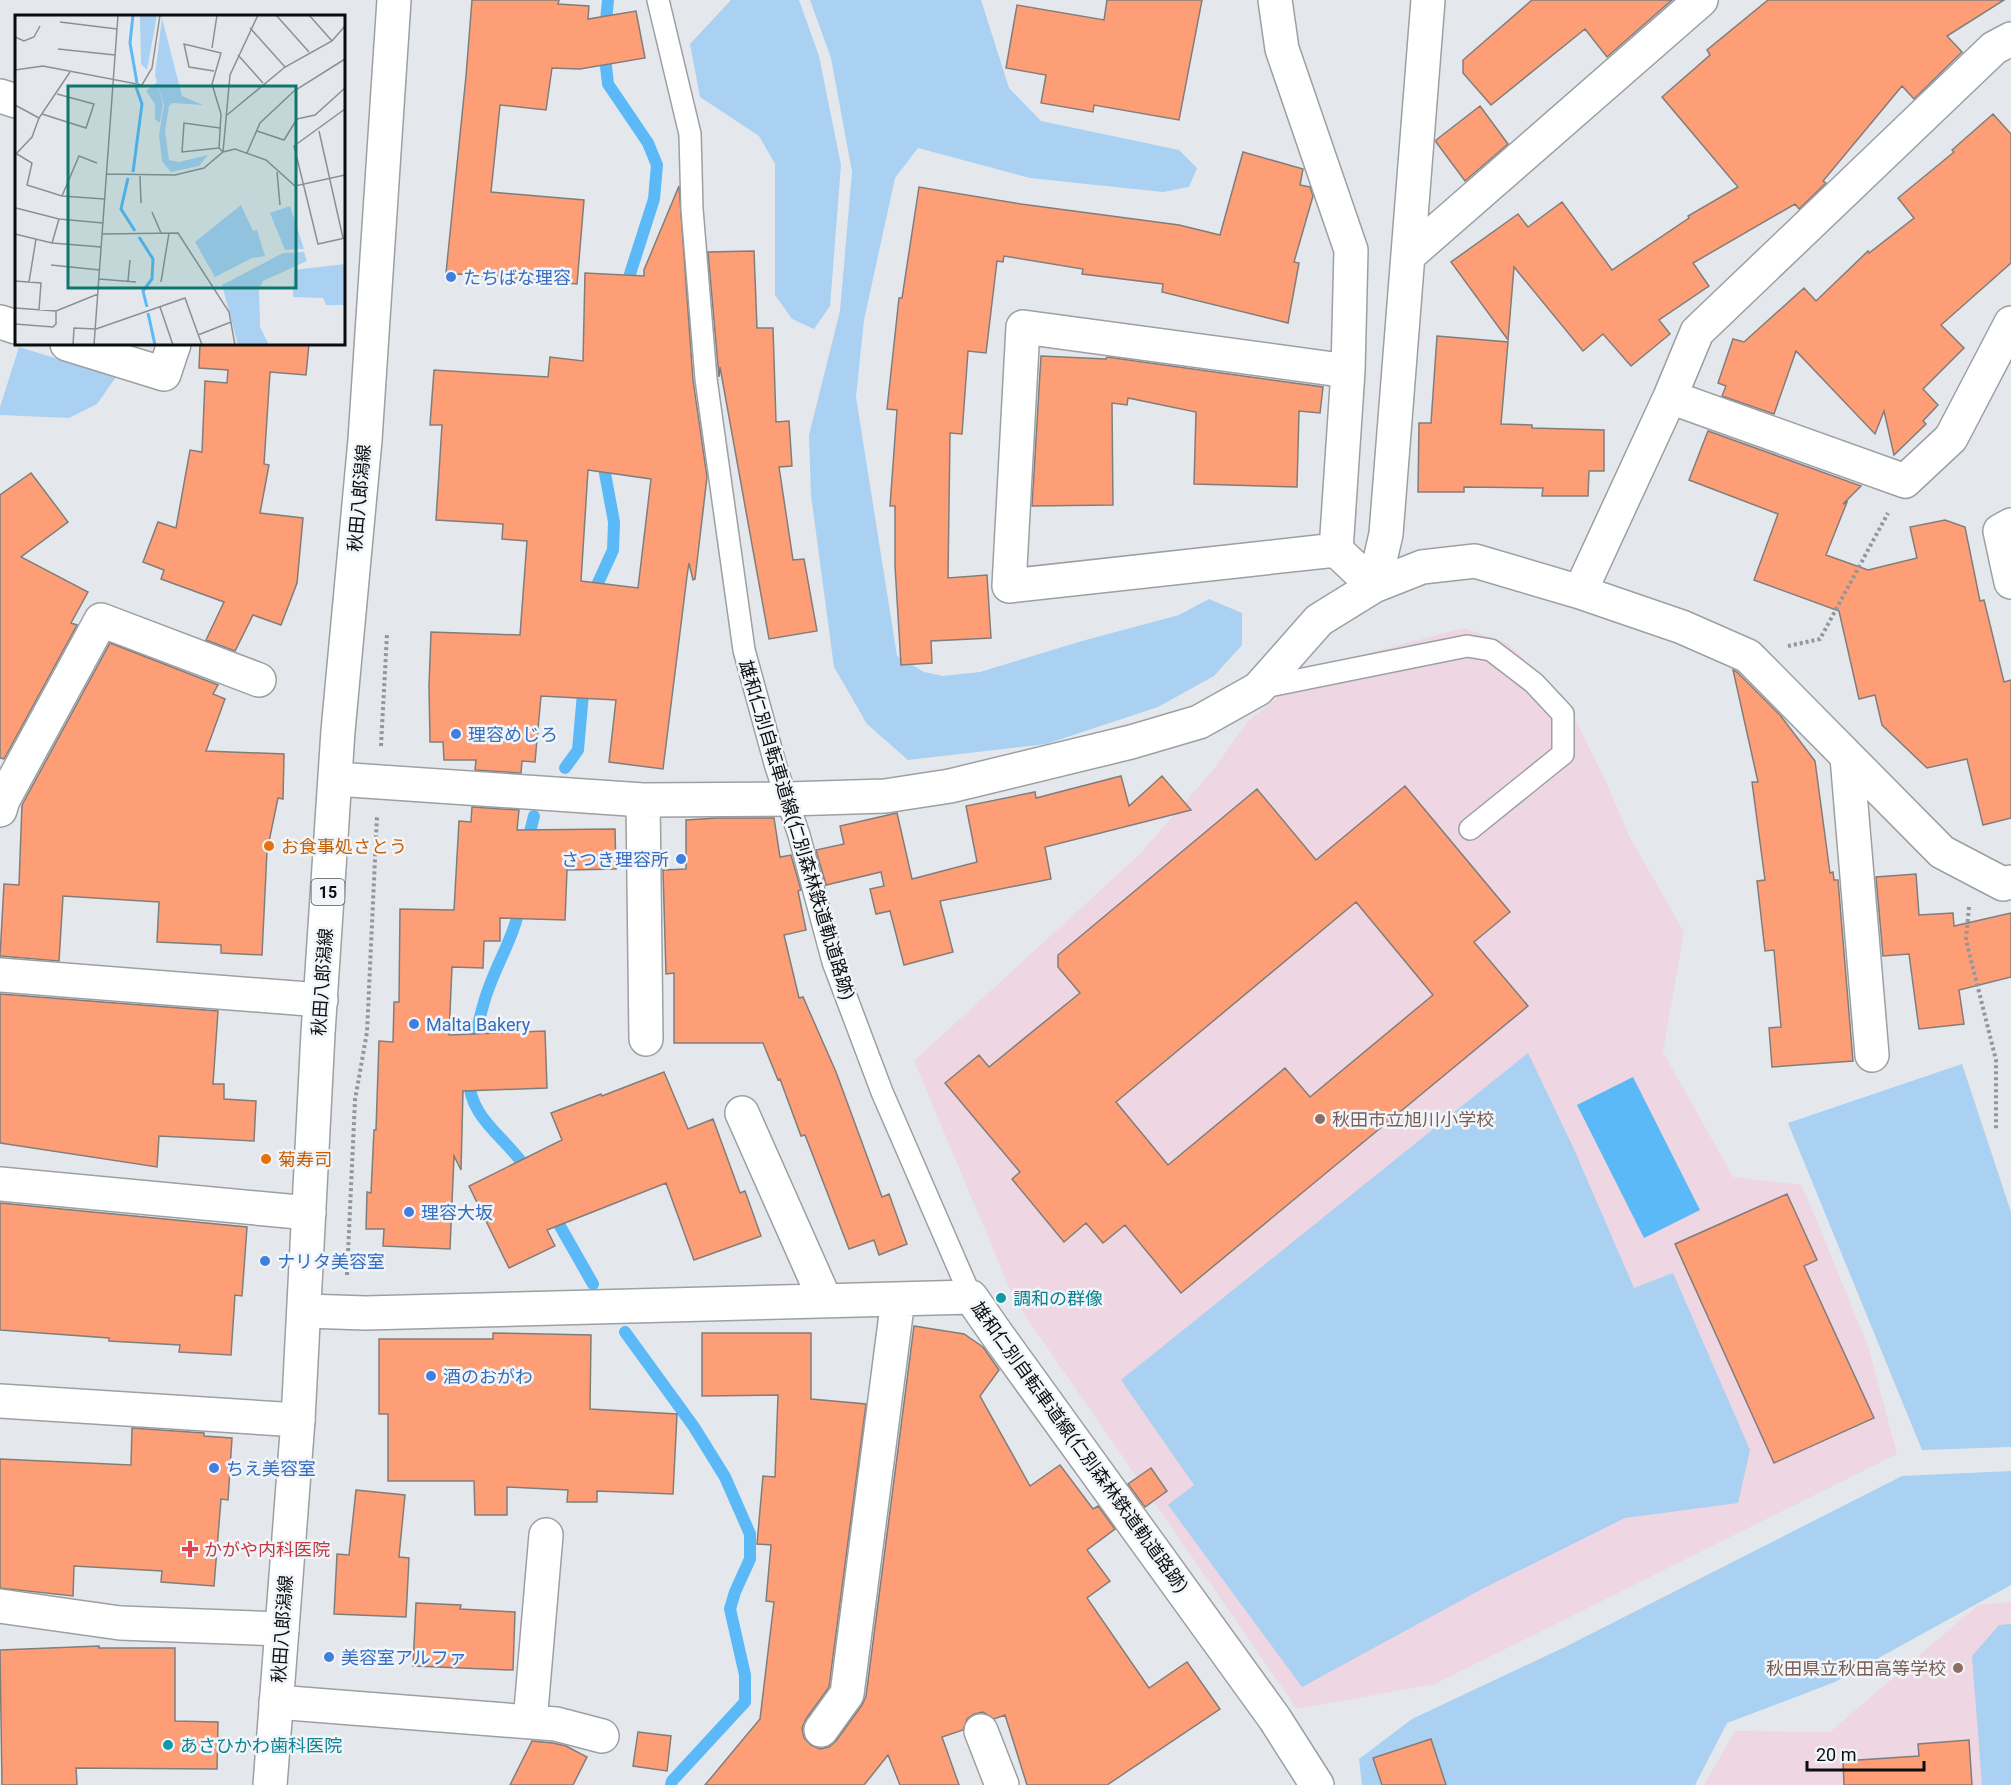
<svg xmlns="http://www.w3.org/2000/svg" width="2011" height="1785" font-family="Roboto,'Noto Sans JP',sans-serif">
<rect width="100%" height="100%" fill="#e4e8ec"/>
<!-- education -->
<path fill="#eed6e2" d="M 1464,628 L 1507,643 L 1564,697 L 1608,786 L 1629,836 L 1684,932 L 1663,1052 L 1733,1177 L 1802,1185 L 1868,1346 L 1897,1454 L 1435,1684 L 1297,1709 L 1015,1301 L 914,1061 L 1139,855 L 1214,769 L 1247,722 L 1315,667 Z
M 2011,1602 L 2011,1785 L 1704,1785 L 1735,1731 L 1830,1732 L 1978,1605 Z"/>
<!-- green -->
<path fill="#aad0f2" d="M 731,0 L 799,0 L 819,56 L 841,165 L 830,306 L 814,329 L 792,319 L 775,295 L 775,164 L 759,136 L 700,97 L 690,44 Z
M 810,0 L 981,0 L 1009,88 L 1041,121 L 1179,150 L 1197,168 L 1189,187 L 1163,192 L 1030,178 L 918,148 L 895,178 L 864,320 L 856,397 L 897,656 L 924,672 L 943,676 L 980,672 L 1082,641 L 1179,615 L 1209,599 L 1242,613 L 1242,645 L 1214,676 L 1158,707 L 1046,744 L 908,760 L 867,724 L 834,667 L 811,495 L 809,435 L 840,311 L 852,172 L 831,58 Z
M 19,347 L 116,377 L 97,404 L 69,418 L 0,415 L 0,407 Z
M 1528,1053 L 1573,1147 L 1634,1288 L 1673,1273 L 1750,1450 L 1738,1503 L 1625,1518 L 1484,1588 L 1302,1687 L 1168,1505 L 1194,1485 L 1121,1380 Z
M 1962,1064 L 2011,1212 L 2011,1447 L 1922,1450 L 1788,1123 Z
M 2011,1471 L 2011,1585 L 1835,1682 L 1727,1723 L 1695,1785 L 1362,1785 L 1359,1759 L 1412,1719 L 1565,1647 L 1902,1476 Z
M 2011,1624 L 2011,1785 L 1982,1785 L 1972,1656 L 1999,1625 Z"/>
<!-- water -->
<path fill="#5bb9f8" d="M 1633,1077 L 1700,1210 L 1644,1238 L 1577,1105 Z"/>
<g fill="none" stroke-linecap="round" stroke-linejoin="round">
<!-- stream -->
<path stroke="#5bb9f8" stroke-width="12" d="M 605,32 L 608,0
M 604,49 L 608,84 L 648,143 L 657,165 L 654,199 L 630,274 L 631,290
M 592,596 L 613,550 L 614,522 L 602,457
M 565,768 L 578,750 L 584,682
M 527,844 L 534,816
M 473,1048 C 477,1029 481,1009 488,990 C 498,961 516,933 520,903
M 469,1075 C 467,1120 510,1139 530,1174
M 552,1212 L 593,1284
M 625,1332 L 694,1427 L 725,1477 L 750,1534 L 750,1559 L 735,1592 L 730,1609 L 745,1675 L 745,1702 L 672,1781 L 671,1785"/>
</g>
<!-- building -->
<path fill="#fe9e77" stroke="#827d7b" stroke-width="1.5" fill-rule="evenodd" d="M 472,0 L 559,0 L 558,4 L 589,6 L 588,19 L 636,11 L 645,58 L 580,69 L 552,68 L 546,110 L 500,105 L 491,192 L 584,200 L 577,284 L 446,273 L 466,76 Z
M 1107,0 L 1202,0 L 1179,120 L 1094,105 L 1093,112 L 1041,103 L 1046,75 L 1006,68 L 1017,5 L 1104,20 Z
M 1532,0 L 1672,0 L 1607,57 L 1585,29 L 1491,105 L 1463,73 L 1463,60 Z
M 1768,0 L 2004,0 L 1947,36 L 1962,52 L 1914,99 L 1902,86 L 1823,181 L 1826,183 L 1799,209 L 1795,204 L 1693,263 L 1709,286 L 1659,320 L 1670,334 L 1631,366 L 1603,334 L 1583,351 L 1514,267 L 1508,340 L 1451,262 L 1518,214 L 1528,227 L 1562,202 L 1612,270 L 1689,218 L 1688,216 L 1738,187 L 1662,97 L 1710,55 L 1707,50 Z
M 1480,106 L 1508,144 L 1465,181 L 1436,142 L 1436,140 Z
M 1993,114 L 2011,134 L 2011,263 L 1941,325 L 1964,348 L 1923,389 L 1938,405 L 1923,421 L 1926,424 L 1894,455 L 1884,411 L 1875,434 L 1796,351 L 1774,414 L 1722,396 L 1726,386 L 1718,383 L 1733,339 L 1744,342 L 1804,288 L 1816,301 L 1868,251 L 1869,253 L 1914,218 L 1898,198 L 1954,152 L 1952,150 Z
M 1243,152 L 1303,169 L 1300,185 L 1310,187 L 1313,196 L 1294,262 L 1299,263 L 1288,323 L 1162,292 L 1163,284 L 1082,274 L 1083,269 L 1004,256 L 1003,262 L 997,261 L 986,353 L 968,351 L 962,434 L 950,433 L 948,578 L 987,575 L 991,638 L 931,641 L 932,663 L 901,665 L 895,566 L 895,506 L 890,506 L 897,410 L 887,409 L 899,298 L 902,298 L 919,187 L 1021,204 L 1179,225 L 1220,235 Z
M 679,186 L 693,380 L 707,477 L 695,579 L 693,580 L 689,563 L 687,576 L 663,769 L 609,762 L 616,700 L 541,696 L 535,762 L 522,761 L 521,773 L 475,770 L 476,760 L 444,760 L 443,742 L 430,742 L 429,686 L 431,632 L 520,635 L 527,541 L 502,539 L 503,524 L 436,520 L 442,425 L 430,425 L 434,370 L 548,377 L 550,357 L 583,361 L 585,273 L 644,276 L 644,270 ZM 588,470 L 651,479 L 638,588 L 581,581 Z
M 754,251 L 757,328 L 773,328 L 776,422 L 789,421 L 792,466 L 779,467 L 793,560 L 804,559 L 817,631 L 769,639 L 720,367 L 719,377 L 708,252 Z
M 1437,336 L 1508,342 L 1501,424 L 1532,425 L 1532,428 L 1604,430 L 1604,471 L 1589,471 L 1588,496 L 1542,496 L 1543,488 L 1464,487 L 1464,492 L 1418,492 L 1419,423 L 1431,423 Z
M 200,344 L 309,344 L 306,375 L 270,372 L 264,464 L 269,465 L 260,513 L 303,518 L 297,583 L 281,625 L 253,615 L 235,651 L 206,640 L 224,602 L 161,579 L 164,570 L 143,562 L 158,522 L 176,528 L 190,450 L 202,452 L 205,381 L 227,383 L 228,370 L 199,368 Z
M 1041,356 L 1106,359 L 1107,357 L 1323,387 L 1320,413 L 1299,411 L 1297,487 L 1194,484 L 1196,412 L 1128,398 L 1127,405 L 1112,403 L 1113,505 L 1032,506 Z
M 1708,431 L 1861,486 L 1843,504 L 1847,502 L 1826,555 L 1868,570 L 1917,558 L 1910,527 L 1945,520 L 1965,527 L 1980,601 L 1984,600 L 2004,682 L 2011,680 L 2011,818 L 1983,825 L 1967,759 L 1927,768 L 1882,725 L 1875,695 L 1859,699 L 1839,611 L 1754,580 L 1778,514 L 1689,480 Z
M 31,473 L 68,522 L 21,557 L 88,592 L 71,623 L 77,625 L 4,759 L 0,758 L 0,495 Z
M 110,643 L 218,685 L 213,694 L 225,699 L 206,751 L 284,754 L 283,799 L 278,798 L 267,851 L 262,955 L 221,953 L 221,945 L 157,942 L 159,902 L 63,896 L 59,961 L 0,956 L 4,884 L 19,885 L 22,805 Z
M 1733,670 L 1737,672 L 1780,715 L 1815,761 L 1830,873 L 1833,872 L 1834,880 L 1838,880 L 1853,1061 L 1772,1067 L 1769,1028 L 1781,1027 L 1774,950 L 1765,951 L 1757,881 L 1765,880 L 1752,782 L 1758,782 Z
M 1121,776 L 1129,806 L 1162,776 L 1191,810 L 1045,847 L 1051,879 L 940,901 L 953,952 L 904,965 L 890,911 L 876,914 L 870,889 L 884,886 L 881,872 L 826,885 L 816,850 L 844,844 L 840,826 L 897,813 L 912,879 L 977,862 L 966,806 L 1035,792 L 1036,798 Z
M 1405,786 L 1510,912 L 1474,942 L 1528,1006 L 1181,1293 L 1125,1225 L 1103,1243 L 1086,1223 L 1064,1242 L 1012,1179 L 1020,1172 L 945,1083 L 979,1055 L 989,1067 L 1080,993 L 1058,967 L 1058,955 L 1257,789 L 1316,860 ZM 1356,902 L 1433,995 L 1310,1097 L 1285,1068 L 1168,1165 L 1116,1102 Z
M 472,807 L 519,810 L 517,830 L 615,829 L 616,869 L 567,870 L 565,920 L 500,918 L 500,941 L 484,941 L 483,968 L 452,967 L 449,1035 L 545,1031 L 547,1088 L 463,1091 L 461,1170 L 454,1156 L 450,1249 L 383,1246 L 384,1229 L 366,1229 L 367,1192 L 371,1193 L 374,1130 L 376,1130 L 379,1041 L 393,1042 L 394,1002 L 399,1002 L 400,909 L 454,910 L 459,821 L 471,822 Z
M 717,818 L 774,818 L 780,857 L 791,855 L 801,890 L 798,891 L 806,930 L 784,935 L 799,998 L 803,997 L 836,1072 L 882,1197 L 889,1194 L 907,1244 L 879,1255 L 874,1240 L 849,1249 L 805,1135 L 801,1136 L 780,1079 L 778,1080 L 763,1043 L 674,1043 L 674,973 L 666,974 L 663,870 L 686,869 L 686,820 Z
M 1916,874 L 1919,915 L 1953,913 L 1954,926 L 2011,913 L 2011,977 L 1959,990 L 1964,1024 L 1919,1029 L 1909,954 L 1883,956 L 1876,877 Z
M 0,994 L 218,1011 L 213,1084 L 224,1084 L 224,1099 L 256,1101 L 254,1141 L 159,1136 L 157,1167 L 0,1143 Z
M 664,1072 L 688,1129 L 713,1119 L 740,1193 L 745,1191 L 761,1236 L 694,1260 L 666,1183 L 547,1230 L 555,1246 L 509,1268 L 469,1186 L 562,1140 L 551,1113 L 601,1094 L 602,1096 Z
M 1787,1194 L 1817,1260 L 1804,1266 L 1874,1418 L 1774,1463 L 1675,1244 Z
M 0,1203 L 247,1227 L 242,1296 L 235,1295 L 231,1355 L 179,1352 L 180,1345 L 109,1341 L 109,1338 L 0,1330 Z
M 914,1326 L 964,1334 L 983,1347 L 999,1370 L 980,1396 L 1030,1486 L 1060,1465 L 1093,1509 L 1098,1506 L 1115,1529 L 1087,1550 L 1110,1581 L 1087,1598 L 1149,1688 L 1187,1662 L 1220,1709 L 1107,1785 L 1027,1785 L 1005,1715 L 994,1719 L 983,1712 L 974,1714 L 967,1719 L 963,1730 L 942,1737 L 959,1785 L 900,1785 L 888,1755 L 864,1785 L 705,1785 L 760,1719 L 774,1602 L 766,1601 L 771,1545 L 757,1544 L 763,1476 L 775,1477 L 778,1395 L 702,1396 L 702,1333 L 811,1333 L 811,1399 L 866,1404 L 829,1687 L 806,1719 L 802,1728 L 804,1738 L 811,1745 L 820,1749 L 829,1747 L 836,1741 L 862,1705 L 866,1696 Z
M 493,1333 L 591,1335 L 590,1409 L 677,1414 L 673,1494 L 597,1491 L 597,1502 L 567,1502 L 568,1490 L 507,1487 L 507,1515 L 475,1515 L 474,1481 L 388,1481 L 388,1414 L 379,1414 L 379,1339 L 493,1339 Z
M 132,1428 L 204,1433 L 204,1436 L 232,1438 L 228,1500 L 221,1499 L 214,1586 L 161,1582 L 162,1571 L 74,1566 L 73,1596 L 0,1588 L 0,1459 L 131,1465 Z
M 1151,1468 L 1167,1491 L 1145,1507 L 1128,1484 Z
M 356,1490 L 405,1495 L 399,1557 L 409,1558 L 406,1617 L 334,1614 L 337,1554 L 349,1555 Z
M 416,1603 L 461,1605 L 460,1609 L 515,1612 L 513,1670 L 413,1666 Z
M 99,1646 L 99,1648 L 175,1648 L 175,1721 L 218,1722 L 217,1769 L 76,1768 L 77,1785 L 2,1785 L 0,1650 Z
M 638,1732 L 671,1736 L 667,1771 L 633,1766 Z
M 1431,1739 L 1446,1785 L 1382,1785 L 1373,1758 Z
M 1969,1740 L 1972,1785 L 1844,1785 L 1843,1761 L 1919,1756 L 1918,1744 Z
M 532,1741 L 553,1743 L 566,1746 L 587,1757 L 573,1785 L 510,1785 Z"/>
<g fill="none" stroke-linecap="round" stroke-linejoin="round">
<defs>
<path id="service" d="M 658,0 L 690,134 L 692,209 L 706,379 L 744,650 L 776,767 L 799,835 L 833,962 L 882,1092 L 971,1297
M 1259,688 L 1467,646 L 1491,650 L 1534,683 L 1563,714 L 1563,754 L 1470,829"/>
<path id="minor" d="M 1275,0 L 1282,49 L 1351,250 L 1348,371 L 1336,550 L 1374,586
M 0,96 L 16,101
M 1409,255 L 1701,0
M 0,322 L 16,327
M 67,344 L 164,374 L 174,344
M 1670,397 L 1905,481 L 1951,438 L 2011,323
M 2011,525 L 2000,531 L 2011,582
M 1336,550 L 1009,586 L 1023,327 L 1348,371
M 1374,586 L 1386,534 L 1428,0
M 1580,592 L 1670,397 L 1697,332 L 1994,48 L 2011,39
M 1847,757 L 1872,1055
M 336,779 L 643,800 L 788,799 L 885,796 L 950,786 L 1131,742 L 1199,722 L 1258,689 L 1319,620 L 1374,586 L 1422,567 L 1475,561 L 1580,592 L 1682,627 L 1748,656 L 1942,852 L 2003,884 L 2011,882
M 643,800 L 646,1039
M 0,810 L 3,800 L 101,620 L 259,680
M 0,975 L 321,1000
M 742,1113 L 825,1300
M 0,1184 L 309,1213
M 305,1311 L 366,1313 L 971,1297 L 996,1333 L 1275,1719 L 1317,1785
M 0,1401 L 298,1420
M 0,1606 L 120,1623 L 282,1629
M 276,1702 L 556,1724 L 602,1736
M 530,1722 L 546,1535
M 821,1730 L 847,1694 L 898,1299
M 981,1731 L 1002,1785"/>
<path id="primary" d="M 270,1785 L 298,1420 L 318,1033 L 338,731 L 365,440 L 394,0"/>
</defs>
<!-- service casing -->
<use href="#service" stroke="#9ca0a3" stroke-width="24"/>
<!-- minor casing -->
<use href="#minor" stroke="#9ca0a3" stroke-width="36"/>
<!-- primary casing -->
<use href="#primary" stroke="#9ca0a3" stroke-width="36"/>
<!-- path -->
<path stroke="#94979a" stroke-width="4" stroke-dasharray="3 3" stroke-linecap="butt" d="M 1788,646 L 1820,639 L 1888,513
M 381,746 L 387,634
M 1969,907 L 1966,940 L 1996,1060 L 1996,1131
M 347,1275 L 355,1100 L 367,1032 L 377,816"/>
<!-- service -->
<use href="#service" stroke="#fff" stroke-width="21"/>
<!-- minor -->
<use href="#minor" stroke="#fff" stroke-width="33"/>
<!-- primary -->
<use href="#primary" stroke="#fff" stroke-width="33"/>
</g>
<!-- markers -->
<g fill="#3f7fe0" stroke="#f1f5f9" stroke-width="2">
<circle cx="451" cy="277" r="6"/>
<circle cx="456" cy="734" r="6"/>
<circle cx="681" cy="859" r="6"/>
<circle cx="414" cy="1024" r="6"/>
<circle cx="409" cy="1212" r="6"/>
<circle cx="265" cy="1261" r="6"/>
<circle cx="431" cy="1376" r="6"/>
<circle cx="214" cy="1468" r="6"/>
<circle cx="329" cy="1657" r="6"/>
</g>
<g fill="#e8710a" stroke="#f1f5f9" stroke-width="2">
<circle cx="269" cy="846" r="6"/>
<circle cx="266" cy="1159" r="6"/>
</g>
<g fill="#8d6e63" stroke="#f1f5f9" stroke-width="2">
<circle cx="1320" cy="1119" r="6"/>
<circle cx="1958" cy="1668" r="6"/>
</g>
<g fill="#0f9aa8" stroke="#f1f5f9" stroke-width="2">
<circle cx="1001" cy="1298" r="6"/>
<circle cx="168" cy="1745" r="6"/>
</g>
<path fill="#e0444e" stroke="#f1f5f9" stroke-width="2" d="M187 1540h6v6h6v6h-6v6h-6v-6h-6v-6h6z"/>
<g text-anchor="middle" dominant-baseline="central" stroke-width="5" stroke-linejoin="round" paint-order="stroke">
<!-- shield labels -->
<rect fill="#f1f5f9" stroke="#505354" stroke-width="1.5" x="311.5" y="879" width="33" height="26" rx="4.5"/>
<g font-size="16" font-weight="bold" fill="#0b0d0e">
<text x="328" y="892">15</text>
</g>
<!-- shop labels -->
<g font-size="18" fill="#366cbe" stroke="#f1f5f9" text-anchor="start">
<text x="463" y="277">たちばな理容</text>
<text x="468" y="734">理容めじろ</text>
<text x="669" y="859" text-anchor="end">さつき理容所</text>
<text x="426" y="1024">Malta Bakery</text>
<text x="421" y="1212">理容大坂</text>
<text x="277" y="1261">ナリタ美容室</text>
<text x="443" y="1376">酒のおがわ</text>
<text x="226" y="1468">ちえ美容室</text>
<text x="341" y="1657">美容室アルファ</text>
</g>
<!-- street labels -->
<g font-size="18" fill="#0b0d0e" stroke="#f1f5f9">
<text transform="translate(359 498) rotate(-85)">秋田八郎潟線</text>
<text transform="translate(797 830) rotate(73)">雄和仁別自転車道線(仁別森林鉄道軌道路跡)</text>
<text transform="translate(322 982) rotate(-86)">秋田八郎潟線</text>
<text transform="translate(1080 1447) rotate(54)">雄和仁別自転車道線(仁別森林鉄道軌道路跡)</text>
<text transform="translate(282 1629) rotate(-86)">秋田八郎潟線</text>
</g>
<!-- food labels -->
<g font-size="18" fill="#c56008" stroke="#f1f5f9" text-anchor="start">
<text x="281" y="846">お食事処さとう</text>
<text x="278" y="1159">菊寿司</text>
</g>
<!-- education labels -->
<g font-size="18" fill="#785e54" stroke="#f1f5f9" text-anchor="start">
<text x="1332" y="1119">秋田市立旭川小学校</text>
<text x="1946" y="1668" text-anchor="end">秋田県立秋田高等学校</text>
</g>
<!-- culture labels -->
<g font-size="18" fill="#0d838f" stroke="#f1f5f9" text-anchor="start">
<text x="1013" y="1298">調和の群像</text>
<text x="180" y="1745">あさひかわ歯科医院</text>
</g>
<!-- health labels -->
<g font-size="18" fill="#be3a42" stroke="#f1f5f9" text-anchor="start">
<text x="204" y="1549">かがや内科医院</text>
</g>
</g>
<!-- overview -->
<g transform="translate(15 15)">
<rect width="330" height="330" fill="#e4e8ec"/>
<path d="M 125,0 L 142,0 L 132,55 L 126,49 ZM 147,3 L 167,81 L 188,90 L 157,88 L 154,91 L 150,116 L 154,145 L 164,147 L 193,140 L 184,151 L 156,157 L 147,146 L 144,120 L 149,90 L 140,60 ZM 142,67 L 148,89 L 145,108 L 140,104 L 140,89 L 131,76 ZM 226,190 L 238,216 L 242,215 L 250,241 L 237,243 L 200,262 L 180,227 ZM 275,191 L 289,234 L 270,235 L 255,198 ZM 289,237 L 292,246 L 248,266 L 244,275 L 245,312 L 254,330 L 223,330 L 207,270 L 268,238 ZM 330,249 L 330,290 L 311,290 L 308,283 L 278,282 L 279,255 Z" fill="#aad0f2"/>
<path fill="none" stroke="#5bb9f8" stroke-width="3" d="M 118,0 L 115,28 L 122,68M 118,157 L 127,89 L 121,72M 113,163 L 106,194 L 120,216M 124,222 L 138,244 L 137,264 L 128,276 L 132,292M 133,298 L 140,330"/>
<path fill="none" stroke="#8d9093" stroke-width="1.5" d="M 261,0 L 294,37M 294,0 L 317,26M 45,7 L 102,14M 235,13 L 270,52M 0,22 L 9,26 L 19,22 L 25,11M 197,33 L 202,0M 43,34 L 100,40M 223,40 L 248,68M 0,55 L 28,51 L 127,70 L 137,53 L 145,0M 199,56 L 174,52 L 169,29 L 206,38 L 197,69 L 206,99 L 204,133 L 208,137M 0,90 L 24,103M 330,94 L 279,131 L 303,229 L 330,223M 27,99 L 71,113 L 79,89 L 42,79M 212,100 L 270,52 L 317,26 L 330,11M 242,116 L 269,125 L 282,104 L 300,100 L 330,73M 304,116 L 328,223M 204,133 L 167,137 L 169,108 L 205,113M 208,137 L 215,60 L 243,0M 232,138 L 245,108 L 279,76 L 330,44M 2,139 L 17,148 L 12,170 L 47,181 L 89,184M 0,140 L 17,122 L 24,103 L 55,57M 262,157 L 265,190M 91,159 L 160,160 L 189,153 L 208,137 L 220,134 L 251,145 L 280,171 L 330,160M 125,161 L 126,188M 47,181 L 64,141 L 82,148M 1,193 L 44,204 L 88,208M 137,197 L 146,218M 0,219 L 37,228 L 86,232M 87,219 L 163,218 L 214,297 L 220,330M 37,228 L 44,204M 36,250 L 85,255M 84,264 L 121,267M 0,266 L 26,268 L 24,295M 113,266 L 115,245M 14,267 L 21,224M 146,267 L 154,218M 145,292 L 158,330M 0,293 L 41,296M 0,309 L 38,312 L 41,309 L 41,296 L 83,279M 183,320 L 216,307M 58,330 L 59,313 L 81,314 L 170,283 L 187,330M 79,330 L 103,0"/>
<path fill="#0f766e" fill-opacity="0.15" stroke="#0f766e" stroke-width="3" d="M 53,71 L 281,71 L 281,273 L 53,273 Z"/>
<rect width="330" height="330" fill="none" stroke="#0b0d0e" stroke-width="3"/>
</g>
<!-- scale -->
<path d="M1807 1761v9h117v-9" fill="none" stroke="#0b0d0e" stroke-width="3"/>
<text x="1816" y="1761" font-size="18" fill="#0b0d0e" stroke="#f1f5f9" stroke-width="4.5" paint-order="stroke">20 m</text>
</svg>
